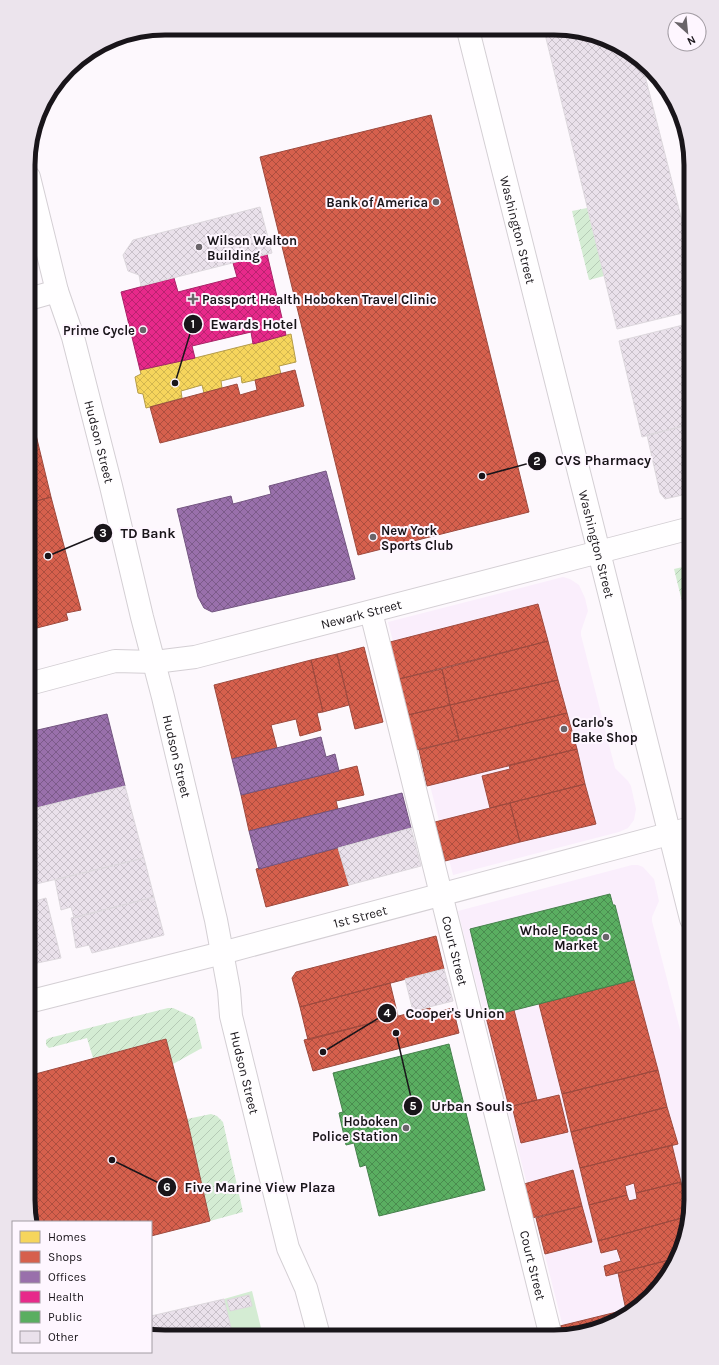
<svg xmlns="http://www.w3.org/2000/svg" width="719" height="1365" font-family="Karla,sans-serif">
<defs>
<pattern id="garden-furrows" width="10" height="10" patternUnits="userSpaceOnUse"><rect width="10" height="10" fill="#d4ecd3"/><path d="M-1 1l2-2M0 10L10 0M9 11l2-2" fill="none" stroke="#b5cab5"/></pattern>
<pattern id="homes-cross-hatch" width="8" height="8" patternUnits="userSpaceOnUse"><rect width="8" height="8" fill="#f6d55c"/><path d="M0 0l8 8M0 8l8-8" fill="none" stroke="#d2b64f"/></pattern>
<pattern id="shops-cross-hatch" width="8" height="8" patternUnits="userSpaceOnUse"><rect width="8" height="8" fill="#d6604d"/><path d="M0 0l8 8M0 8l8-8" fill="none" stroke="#ad4e3f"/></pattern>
<pattern id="offices-cross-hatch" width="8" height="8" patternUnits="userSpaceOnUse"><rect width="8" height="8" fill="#9970ab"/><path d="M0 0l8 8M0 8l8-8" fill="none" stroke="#7c5b8a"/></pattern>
<pattern id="health-cross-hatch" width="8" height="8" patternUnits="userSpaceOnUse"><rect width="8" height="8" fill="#e7298a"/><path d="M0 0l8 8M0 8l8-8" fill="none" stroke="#ba2270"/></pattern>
<pattern id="public-cross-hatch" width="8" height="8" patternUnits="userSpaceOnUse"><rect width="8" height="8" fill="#5aae61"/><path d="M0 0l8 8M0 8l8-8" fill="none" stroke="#4a8c4f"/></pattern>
<pattern id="building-cross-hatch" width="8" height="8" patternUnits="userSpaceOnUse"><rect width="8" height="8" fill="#eae1eb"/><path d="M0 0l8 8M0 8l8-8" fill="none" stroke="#c8c0c9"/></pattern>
</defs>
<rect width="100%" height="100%" fill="#fdf8fd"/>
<!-- built -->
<path fill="#faeefc" d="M 563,577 L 570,579 L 579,585 L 585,598 L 588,611 L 581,631 L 581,635 L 615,768 L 628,781 L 631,786 L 636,809 L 634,820 L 628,828 L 619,832 L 453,875 L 388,622 Z
M 632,865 L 638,865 L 643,867 L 654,879 L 659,901 L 652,917 L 652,921 L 691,1072 L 691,1209 L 681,1252 L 663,1284 L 630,1314 L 598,1330 L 565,1335 L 458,911 Z"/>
<!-- green -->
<path fill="#d4ecd3" d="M 252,1291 L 263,1336 L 233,1336 L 224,1299 Z"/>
<!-- garden -->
<path fill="url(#garden-furrows)" d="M 587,208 L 604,276 L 589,280 L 572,211 Z
M 691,565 L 691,638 L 674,569 Z
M 168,1008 L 173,1008 L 193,1017 L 195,1019 L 202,1048 L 173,1064 L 166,1039 L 93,1058 L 87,1038 L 49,1048 L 46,1045 L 46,1040 L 49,1038 Z
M 211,1114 L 217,1116 L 223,1122 L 243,1212 L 210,1221 L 187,1119 Z"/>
<!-- homes -->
<path fill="url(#homes-cross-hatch)" stroke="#b49b48" d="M 291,334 L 296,362 L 279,366 L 281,374 L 242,383 L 241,376 L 221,381 L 222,388 L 204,393 L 202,385 L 181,391 L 182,398 L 146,408 L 143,394 L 138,393 L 135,377 L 141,374 L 140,370 L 195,358 Z"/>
<!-- shops -->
<path fill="url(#shops-cross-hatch)" stroke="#9d4a3e" d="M 431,115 L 529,512 L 358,555 L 260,157 Z
M 295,370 L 304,406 L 160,443 L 150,407 L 237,384 L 240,395 L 257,390 L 255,380 Z
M 29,406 L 51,497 L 29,503 Z
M 51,497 L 81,610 L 66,613 L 68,620 L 29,630 L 29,503 Z
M 538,604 L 548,641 L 399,679 L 390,642 Z
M 548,641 L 558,680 L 450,705 L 442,669 Z
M 364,647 L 383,722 L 355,729 L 337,654 Z
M 337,654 L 349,705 L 323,712 L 311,660 Z
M 311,660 L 323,712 L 317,713 L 321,730 L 300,736 L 296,719 L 271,725 L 277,748 L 232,759 L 214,685 Z
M 442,669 L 450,705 L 408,715 L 399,679 Z
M 558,680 L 567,713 L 459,740 L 450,705 Z
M 450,705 L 459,740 L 416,750 L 408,715 Z
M 567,713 L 577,749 L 427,786 L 419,750 Z
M 577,749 L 585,784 L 490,808 L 482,776 L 510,769 L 509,765 Z
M 357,766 L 364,795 L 336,801 L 338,809 L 249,831 L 241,795 Z
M 585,784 L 596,824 L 520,842 L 510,803 Z
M 510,803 L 520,842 L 445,861 L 435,822 Z
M 338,848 L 349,885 L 266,907 L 256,869 Z
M 436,936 L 444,969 L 300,1007 L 292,978 L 296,972 Z
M 634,980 L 658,1070 L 562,1094 L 539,1004 Z
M 390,983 L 398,1016 L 308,1040 L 300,1007 Z
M 430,1008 L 432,1013 L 453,1008 L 459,1033 L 313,1071 L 304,1040 Z
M 514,1010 L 537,1100 L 509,1107 L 486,1017 Z
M 166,1039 L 187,1119 L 210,1221 L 151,1236 L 151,1222 L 32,1222 L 28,1200 L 28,1076 Z
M 658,1070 L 667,1107 L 571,1132 L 562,1094 Z
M 559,1095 L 568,1132 L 521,1143 L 512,1106 Z
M 667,1107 L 678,1144 L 580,1168 L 571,1132 Z
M 672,1145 L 681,1182 L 636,1193 L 634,1183 L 625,1186 L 627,1195 L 589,1205 L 580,1168 Z
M 573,1170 L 582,1206 L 532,1218 L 524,1184 Z
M 681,1182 L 689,1216 L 598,1241 L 589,1205 L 627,1195 L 629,1201 L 637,1199 L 636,1193 Z
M 582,1206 L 592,1242 L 545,1254 L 536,1218 Z
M 689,1216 L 681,1252 L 677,1258 L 606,1276 L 604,1266 L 621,1261 L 617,1249 L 601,1253 L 598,1241 Z
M 677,1258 L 663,1284 L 637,1307 L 626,1310 L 618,1273 Z
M 637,1307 L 630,1314 L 598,1330 L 563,1336 L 560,1326 Z"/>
<!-- offices -->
<path fill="url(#offices-cross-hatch)" stroke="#735580" d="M 326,471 L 355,579 L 212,612 L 204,608 L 198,597 L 177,509 L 231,496 L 233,504 L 271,494 L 269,486 Z
M 107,714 L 125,786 L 29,810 L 29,732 Z
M 321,737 L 326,757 L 335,754 L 339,771 L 241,795 L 232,759 Z
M 402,793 L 411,828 L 259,869 L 249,831 Z"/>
<!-- health -->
<path fill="url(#health-cross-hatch)" stroke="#a92368" d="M 267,254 L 286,335 L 253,344 L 251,332 L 192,346 L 195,358 L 140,370 L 121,292 L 174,278 L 178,292 L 237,277 L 233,263 Z"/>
<!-- public -->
<path fill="url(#public-cross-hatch)" stroke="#46804c" d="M 610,894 L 613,905 L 615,905 L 634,980 L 491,1016 L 470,929 Z
M 449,1044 L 485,1190 L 379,1216 L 366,1165 L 360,1167 L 354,1143 L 346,1145 L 339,1113 L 343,1112 L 333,1073 Z"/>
<!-- building -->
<path fill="url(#building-cross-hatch)" stroke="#ddd8dd" d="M 544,30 L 581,31 L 641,60 L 691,256 L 691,311 L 617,329 Z
M 260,207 L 272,253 L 141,286 L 139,275 L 128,271 L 123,255 L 133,240 Z
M 691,323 L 691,424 L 642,437 L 619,341 Z
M 691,424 L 691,493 L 665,499 L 660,493 L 647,435 Z
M 125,786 L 144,858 L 28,886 L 28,810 Z
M 411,828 L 421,866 L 349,885 L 338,848 Z
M 144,858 L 154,897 L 74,918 L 71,907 L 61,910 L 55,880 Z
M 154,897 L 164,935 L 92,953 L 89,945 L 76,948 L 71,918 Z
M 46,898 L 61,958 L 28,965 L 28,903 Z
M 444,969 L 453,1001 L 413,1011 L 405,979 Z
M 249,1295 L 252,1306 L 230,1311 L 227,1300 Z
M 224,1299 L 233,1336 L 151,1336 L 151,1316 Z"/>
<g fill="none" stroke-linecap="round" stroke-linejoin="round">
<defs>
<g id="minor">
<path id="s1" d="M 29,177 L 57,291 L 73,337 L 111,486 L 142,617 L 163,697 L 216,920 L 229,990 L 231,1016 L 288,1248 L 306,1288 L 319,1336"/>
<path d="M 29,299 L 57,291"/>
<path id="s2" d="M 371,612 L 551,1337"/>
<path id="s3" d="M 29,684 L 115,661 L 155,662 L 195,657 L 599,552"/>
<path id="s4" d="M 28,1002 L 222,953 L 691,828"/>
</g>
<g id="major">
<path id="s5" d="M 468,30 L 691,919"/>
<path d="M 599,552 L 691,528"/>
</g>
</defs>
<!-- minor casing -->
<use href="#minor" stroke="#d4cfd4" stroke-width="24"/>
<!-- major casing -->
<use href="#major" stroke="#d4cfd4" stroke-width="24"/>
<!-- minor -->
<use href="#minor" stroke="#fffeff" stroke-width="22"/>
<!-- major -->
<use href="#major" stroke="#fffeff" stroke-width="22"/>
</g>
<!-- markers -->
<g fill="#696469" stroke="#fef6ff" stroke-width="1.5">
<circle cx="436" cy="202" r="4"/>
<circle cx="199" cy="247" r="4"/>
<path d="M191 293h4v4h4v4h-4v4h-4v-4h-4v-4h4z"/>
<circle cx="143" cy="330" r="4"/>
<circle cx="373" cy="537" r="4"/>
<circle cx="564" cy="729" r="4"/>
<circle cx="606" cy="937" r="4"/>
<circle cx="406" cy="1128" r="4"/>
</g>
<g text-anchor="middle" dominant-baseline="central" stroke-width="4" stroke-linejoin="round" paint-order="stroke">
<!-- poi labels -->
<g font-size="13" font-weight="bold" fill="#19151a" stroke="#fef6ff" text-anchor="end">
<text x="428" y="202">Bank of America</text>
<text x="207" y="240" text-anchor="start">Wilson Walton<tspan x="207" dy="15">Building</tspan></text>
<text x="202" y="299" text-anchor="start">Passport Health Hoboken Travel Clinic</text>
<text x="135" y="330">Prime Cycle</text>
<text x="381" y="530" text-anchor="start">New York<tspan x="381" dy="15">Sports Club</tspan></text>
<text x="572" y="722" text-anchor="start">Carlo's<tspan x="572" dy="15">Bake Shop</tspan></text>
<text x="598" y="930">Whole Foods<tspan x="598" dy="15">Market</tspan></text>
<text x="398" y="1121">Hoboken<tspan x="398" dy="15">Police Station</tspan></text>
</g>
<!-- street labels -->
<g font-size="13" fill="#19151a" stroke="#fef6ff">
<text stroke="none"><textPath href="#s5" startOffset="206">Washington Street</textPath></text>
<text stroke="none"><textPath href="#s1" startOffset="274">Hudson Street</textPath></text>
<text stroke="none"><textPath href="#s5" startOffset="530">Washington Street</textPath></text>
<text stroke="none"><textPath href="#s3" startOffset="341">Newark Street</textPath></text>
<text stroke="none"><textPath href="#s1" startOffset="598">Hudson Street</textPath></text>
<text stroke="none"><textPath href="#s4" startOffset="343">1st Street</textPath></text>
<text stroke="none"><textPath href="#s2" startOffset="349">Court Street</textPath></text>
<text stroke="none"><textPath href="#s1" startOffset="922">Hudson Street</textPath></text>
<text stroke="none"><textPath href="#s2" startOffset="673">Court Street</textPath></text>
</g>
</g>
<!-- crop -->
<path d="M0 0H719V1365H0ZM165 35H554A130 130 0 0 1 684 165V1200A130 130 0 0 1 554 1330H165A130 130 0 0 1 35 1200V165A130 130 0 0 1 165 35Z" fill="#ece4ed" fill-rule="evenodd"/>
<path fill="none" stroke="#19151a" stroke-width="5" d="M165 35H554A130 130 0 0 1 684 165V1200A130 130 0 0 1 554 1330H165A130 130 0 0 1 35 1200V165A130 130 0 0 1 165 35Z"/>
<!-- callouts -->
<path fill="none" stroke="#19151a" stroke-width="1.5" d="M175 383L193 324M482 476L537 461M48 556L103 533M323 1052L387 1013M396 1033L413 1106M112 1160L167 1187"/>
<g fill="#19151a" stroke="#fef6ff" stroke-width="1.5">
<circle cx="175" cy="383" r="4"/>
<circle cx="482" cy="476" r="4"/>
<circle cx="48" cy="556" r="4"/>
<circle cx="323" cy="1052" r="4"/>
<circle cx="396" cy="1033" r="4"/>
<circle cx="112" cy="1160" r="4"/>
<circle cx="193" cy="324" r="10"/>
<circle cx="537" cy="461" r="10"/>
<circle cx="103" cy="533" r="10"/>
<circle cx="387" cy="1013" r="10"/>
<circle cx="413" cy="1106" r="10"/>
<circle cx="167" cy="1187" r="10"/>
</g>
<g font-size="12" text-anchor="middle" font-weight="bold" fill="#fff">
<text x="193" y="328">1</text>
<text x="537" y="465">2</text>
<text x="103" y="537">3</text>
<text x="387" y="1017">4</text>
<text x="413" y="1110">5</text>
<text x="167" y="1191">6</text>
</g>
<g font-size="14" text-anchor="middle" font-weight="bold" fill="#19151a" stroke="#fef6ff" stroke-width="4" stroke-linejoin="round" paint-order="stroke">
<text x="254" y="329">Ewards Hotel</text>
<text x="603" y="465">CVS Pharmacy</text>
<text x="148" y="538">TD Bank</text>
<text x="455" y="1018">Cooper's Union</text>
<text x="472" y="1111">Urban Souls</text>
<text x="260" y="1192">Five Marine View Plaza</text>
</g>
<!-- legend -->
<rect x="12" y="1221" width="140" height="132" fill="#fef6ff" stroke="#a29ca3"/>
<rect x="20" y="1231" width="20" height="12" fill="#f6d55c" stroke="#a29ca3"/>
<text x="48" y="1241" font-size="12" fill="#19151a">Homes</text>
<rect x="20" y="1251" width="20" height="12" fill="#d6604d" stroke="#a29ca3"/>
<text x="48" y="1261" font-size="12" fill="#19151a">Shops</text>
<rect x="20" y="1271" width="20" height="12" fill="#9970ab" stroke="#a29ca3"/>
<text x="48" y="1281" font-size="12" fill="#19151a">Offices</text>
<rect x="20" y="1291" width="20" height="12" fill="#e7298a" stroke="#a29ca3"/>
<text x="48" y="1301" font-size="12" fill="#19151a">Health</text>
<rect x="20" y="1311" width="20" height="12" fill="#5aae61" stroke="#a29ca3"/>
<text x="48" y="1321" font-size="12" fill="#19151a">Public</text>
<rect x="20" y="1331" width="20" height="12" fill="#eae1eb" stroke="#a29ca3"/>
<text x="48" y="1341" font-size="12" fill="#19151a">Other</text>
<!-- north arrow -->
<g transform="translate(687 32) rotate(153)"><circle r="19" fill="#fef6ff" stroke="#a29ca3"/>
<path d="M0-3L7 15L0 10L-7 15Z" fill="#696469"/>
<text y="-6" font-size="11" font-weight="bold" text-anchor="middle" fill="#19151a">N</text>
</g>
</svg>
